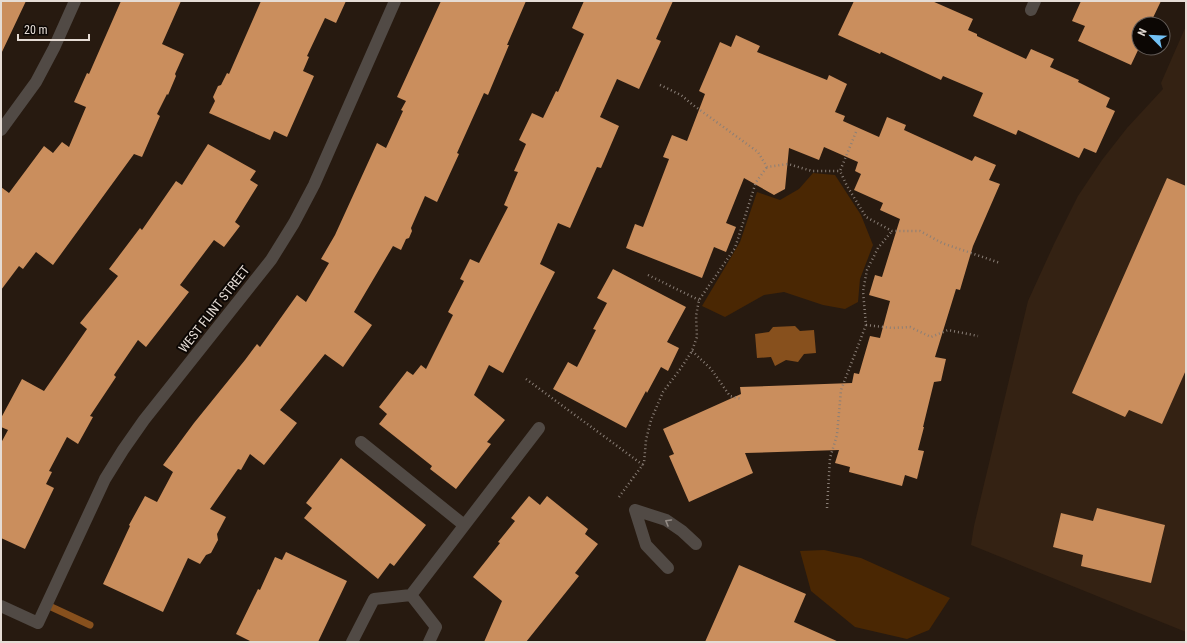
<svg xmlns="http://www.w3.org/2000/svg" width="1187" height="643" font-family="'Roboto Condensed',sans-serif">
<rect width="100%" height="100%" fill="#271a10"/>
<!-- built -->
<path fill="#342213" d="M 1186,26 L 1186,632 L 971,545 L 974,526 L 1028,301 L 1054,244 L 1078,196 L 1102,160 L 1127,128 L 1163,89 L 1161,83 Z"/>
<!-- green -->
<path fill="#4a2703" d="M 813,173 L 835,175 L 861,215 L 873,245 L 860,279 L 858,302 L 845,309 L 823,305 L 784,292 L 764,295 L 725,317 L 702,306 L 740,242 L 757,192 L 780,200 L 799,189 Z
M 824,550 L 861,558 L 950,598 L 929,630 L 907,639 L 855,627 L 811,591 L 800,551 Z"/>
<!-- water -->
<path fill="#87501d" d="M 795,326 L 800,331 L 814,330 L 816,353 L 804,354 L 798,362 L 786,360 L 775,366 L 771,357 L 757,358 L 755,334 L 769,332 L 773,327 Z"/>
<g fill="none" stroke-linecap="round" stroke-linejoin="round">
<!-- stream -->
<path stroke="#87501d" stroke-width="7" d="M 47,605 L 90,625"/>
</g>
<!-- building -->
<path fill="#ca8e5d" d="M 1,1 L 26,1 L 1,54 Z
M 121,1 L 181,1 L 162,44 L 184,54 L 175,74 L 176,76 L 168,95 L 167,94 L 157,114 L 160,116 L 142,157 L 134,154 L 53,265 L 36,252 L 23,269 L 19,266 L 1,290 L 1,187 L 9,193 L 44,146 L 53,153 L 62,142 L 69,147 L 86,107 L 74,102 L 87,73 L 89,74 Z
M 261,1 L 346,1 L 336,23 L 325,18 L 307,56 L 309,57 L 303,71 L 314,76 L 287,137 L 274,131 L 270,140 L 209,113 L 215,101 L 213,97 L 218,86 L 221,85 L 227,73 L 229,74 Z
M 441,1 L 526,1 L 507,45 L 509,45 L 488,95 L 484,93 L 457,153 L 459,154 L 437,202 L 425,196 L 411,228 L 412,231 L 409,238 L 406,239 L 401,250 L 393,246 L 354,312 L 372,325 L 343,367 L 325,354 L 280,410 L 297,423 L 264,465 L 250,454 L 241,470 L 238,469 L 210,509 L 226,517 L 217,534 L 218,540 L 211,553 L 206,555 L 200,564 L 188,558 L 163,612 L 103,584 L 130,526 L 129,525 L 145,496 L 157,502 L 173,472 L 163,465 L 194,423 L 245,360 L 257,344 L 260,347 L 297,295 L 306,302 L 329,263 L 321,259 L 335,235 L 377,143 L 386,148 L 403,111 L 401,110 L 406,101 L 397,97 Z
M 584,1 L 673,1 L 656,39 L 661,41 L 639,89 L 617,79 L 600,117 L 619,126 L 601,168 L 597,167 L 570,228 L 558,223 L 540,264 L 555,272 L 503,373 L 489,365 L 474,395 L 505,420 L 487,442 L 491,444 L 456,489 L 430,469 L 432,466 L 379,424 L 387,414 L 379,407 L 407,371 L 413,375 L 421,365 L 426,369 L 453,315 L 448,312 L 464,281 L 460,279 L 470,259 L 479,263 L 508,207 L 504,205 L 518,172 L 514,171 L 526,144 L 519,140 L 532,113 L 543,118 L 556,91 L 558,92 L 584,34 L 572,28 Z
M 854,1 L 932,1 L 973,19 L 968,30 L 977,34 L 977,36 L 1026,59 L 1031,49 L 1054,59 L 1050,67 L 1079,80 L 1078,82 L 1110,98 L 1106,107 L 1115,111 L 1096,153 L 1084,148 L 1079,158 L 1018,130 L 1016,135 L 973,116 L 983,93 L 943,76 L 941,80 L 881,52 L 880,54 L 838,35 Z
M 1081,1 L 1161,1 L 1150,24 L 1139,24 L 1139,48 L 1131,65 L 1078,41 L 1085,26 L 1072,21 Z
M 736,35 L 760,46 L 757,52 L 827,80 L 829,75 L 847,84 L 835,112 L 845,116 L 843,121 L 879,137 L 887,117 L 906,125 L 904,130 L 972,161 L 975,156 L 996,165 L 989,180 L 1000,184 L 973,246 L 960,290 L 956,289 L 935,357 L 946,359 L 941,381 L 934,382 L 923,427 L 924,427 L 918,450 L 924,451 L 917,479 L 905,475 L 902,486 L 849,472 L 850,467 L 835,463 L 839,450 L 745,453 L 753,473 L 689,502 L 669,456 L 674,454 L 663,429 L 741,394 L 740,387 L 852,383 L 854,373 L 859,374 L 870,336 L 880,338 L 890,301 L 869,295 L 875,275 L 882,277 L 900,219 L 880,210 L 883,203 L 854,190 L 861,174 L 855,171 L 858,162 L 824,147 L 819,160 L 789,148 L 785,189 L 774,195 L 744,178 L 726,223 L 736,227 L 726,252 L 714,247 L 702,278 L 626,248 L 635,224 L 643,227 L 669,159 L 663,157 L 672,135 L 687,141 L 705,94 L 699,91 L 720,42 L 731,47 Z
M 208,144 L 256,171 L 250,180 L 258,185 L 235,222 L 240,226 L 224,247 L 214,240 L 180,285 L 189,292 L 146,347 L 138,340 L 114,375 L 116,377 L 90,416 L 93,417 L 78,444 L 67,437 L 49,471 L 52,472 L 46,484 L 54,488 L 25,549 L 1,538 L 1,443 L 8,430 L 1,427 L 1,418 L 22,379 L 44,391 L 87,329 L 80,323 L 118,276 L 109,269 L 140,228 L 142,230 L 176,181 L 182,185 Z
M 1167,178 L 1186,186 L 1186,370 L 1162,424 L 1129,410 L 1125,417 L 1072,393 Z
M 613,269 L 686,307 L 667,342 L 679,348 L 668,371 L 661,367 L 647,393 L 646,391 L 626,428 L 553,389 L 568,362 L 577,367 L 596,330 L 593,329 L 607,303 L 597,298 Z
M 341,458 L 426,525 L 394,566 L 390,563 L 378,579 L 304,518 L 312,508 L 306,503 Z
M 529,496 L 540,505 L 547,496 L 588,529 L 585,534 L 598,544 L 575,573 L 579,576 L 526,642 L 484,642 L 502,601 L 473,577 L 500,543 L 498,542 L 515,521 L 511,518 Z
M 1097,508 L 1165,525 L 1151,583 L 1081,566 L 1083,555 L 1053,547 L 1061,513 L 1093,521 Z
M 286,552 L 347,581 L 318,642 L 252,642 L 236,634 L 258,589 L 260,590 L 275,557 L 282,560 Z
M 739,565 L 806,594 L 794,622 L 839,642 L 705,642 Z"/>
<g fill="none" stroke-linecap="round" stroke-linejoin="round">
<!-- path -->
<path stroke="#8a7f77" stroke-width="2.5" stroke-dasharray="1 3" stroke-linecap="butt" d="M 660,85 L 681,95 L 693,105 L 758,152 L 767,167 L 788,164 L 812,171 L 840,171
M 856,132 L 840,171 L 847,186 L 866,217 L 892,231 L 920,231 L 942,243 L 1000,263
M 648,275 L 699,300
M 866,325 L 892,328 L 910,327 L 931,337 L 948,330 L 978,336
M 692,351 L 711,369 L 730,396 L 741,399
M 526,379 L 643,465
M 619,497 L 644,463 L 646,440 L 651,420 L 663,392 L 681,368 L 692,351 L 697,337 L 696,316 L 699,300 L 735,248 L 756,182 L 767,167
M 827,508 L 830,458 L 837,435 L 841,390 L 866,325 L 863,291 L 867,270 L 878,248 L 892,231"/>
<!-- service -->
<path stroke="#514a45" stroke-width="12" d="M 361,442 L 464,525
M 635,510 L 666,520 L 682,531 L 696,544
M 635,510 L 646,545 L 668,568
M 411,595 L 436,627 L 429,642
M 352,642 L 374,599 L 411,595 L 539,428"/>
<!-- minor -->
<path stroke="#514a45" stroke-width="12" d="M 1031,10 L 1035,1
M 1,130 L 36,82 L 54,48 L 75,1
M 1,606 L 38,623 L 105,479 L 123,450 L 144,420 L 271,260 L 294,223 L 314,185 L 395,1"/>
</g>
<!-- one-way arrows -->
<defs><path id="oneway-chevron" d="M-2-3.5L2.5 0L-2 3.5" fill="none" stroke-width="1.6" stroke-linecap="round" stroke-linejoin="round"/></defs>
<use stroke="#948c86" href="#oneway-chevron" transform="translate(668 522) rotate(-150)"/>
<g text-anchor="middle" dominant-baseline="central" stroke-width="4" stroke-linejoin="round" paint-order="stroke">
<!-- street labels -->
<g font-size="13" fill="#e5dcd5" stroke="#0c0704">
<text transform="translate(214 309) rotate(-52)">WEST FLINT STREET</text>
</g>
</g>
<!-- border -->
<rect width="1187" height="643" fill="none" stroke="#e5dcd5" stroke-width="4"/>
<!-- north arrow -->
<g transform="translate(1151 36) rotate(294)"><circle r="19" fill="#0c0704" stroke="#635c58"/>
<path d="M0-3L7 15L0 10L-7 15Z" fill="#72c1f5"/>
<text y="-6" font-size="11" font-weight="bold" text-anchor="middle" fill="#e5dcd5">N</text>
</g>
<!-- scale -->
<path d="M18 34v6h71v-6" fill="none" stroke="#e5dcd5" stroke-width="2"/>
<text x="24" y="34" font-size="12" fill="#e5dcd5" stroke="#0c0704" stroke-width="3" paint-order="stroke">20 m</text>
</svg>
